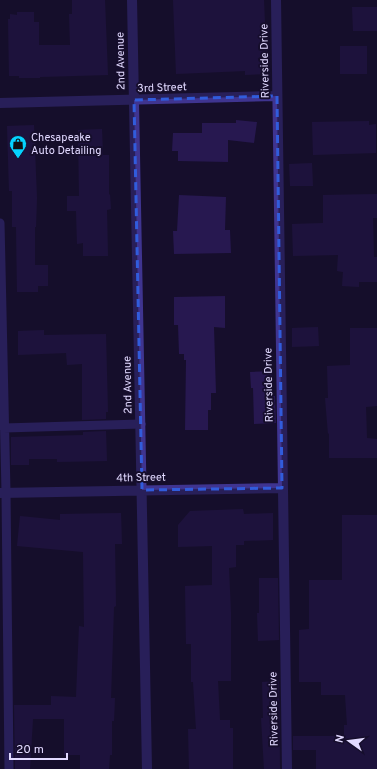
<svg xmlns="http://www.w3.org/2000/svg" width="377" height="769" font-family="Overpass,sans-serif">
<rect width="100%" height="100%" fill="#160e2c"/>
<!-- building -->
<path fill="#271850" d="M 72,0 L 105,0 L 108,75 L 40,77 L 40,78 L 19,78 L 19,76 L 9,76 L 8,19 L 10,19 L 10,14 L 17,15 L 17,12 L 34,12 L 34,22 L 39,22 L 39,45 L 70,45 L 69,14 L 72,14 Z
M 173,0 L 264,0 L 265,24 L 269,24 L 269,41 L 267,41 L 268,74 L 245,75 L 245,71 L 176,74 Z
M 352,7 L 377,7 L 377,31 L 353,31 Z
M 340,46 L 367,46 L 367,74 L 340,74 Z
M 236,120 L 257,122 L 254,143 L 228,140 L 228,162 L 178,161 L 178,151 L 172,151 L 173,133 L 202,133 L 202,123 L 236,123 Z
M 369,121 L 369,125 L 376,124 L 376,153 L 313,155 L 312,122 Z
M 34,125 L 37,198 L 36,227 L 35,227 L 35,265 L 48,265 L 48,286 L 38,286 L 38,292 L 17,292 L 16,227 L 12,227 L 12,191 L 9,191 L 7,126 Z
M 102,129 L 103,155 L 109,155 L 109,195 L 110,194 L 111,209 L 107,210 L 108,256 L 83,256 L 83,243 L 77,244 L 76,211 L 67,211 L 67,196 L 79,196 L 78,130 Z
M 312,163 L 313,186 L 290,186 L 289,164 Z
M 377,194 L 377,218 L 373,218 L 374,257 L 377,257 L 377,282 L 359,282 L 359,287 L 342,286 L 343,272 L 337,271 L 338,255 L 293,256 L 292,224 L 323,223 L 323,195 Z
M 179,195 L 226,197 L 225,230 L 230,230 L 231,253 L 174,254 L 173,231 L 177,231 Z
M 225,296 L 225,328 L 214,327 L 216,393 L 211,393 L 211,410 L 208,410 L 208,430 L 185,430 L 186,360 L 184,360 L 184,354 L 179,354 L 178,325 L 174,325 L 174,297 Z
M 318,327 L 319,346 L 292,347 L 292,328 Z
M 350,328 L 377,328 L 377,406 L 366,407 L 367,438 L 377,439 L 377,458 L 329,458 L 329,433 L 328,434 L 325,398 L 328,398 L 327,366 L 350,365 Z
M 44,330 L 44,335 L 106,334 L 108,412 L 106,412 L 106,419 L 82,420 L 82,364 L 67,365 L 66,353 L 18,355 L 18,331 Z
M 272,371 L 273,396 L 275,396 L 276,423 L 254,424 L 253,388 L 251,388 L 250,372 Z
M 106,431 L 107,461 L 57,462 L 57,459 L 29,459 L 29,465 L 11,465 L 11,437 L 83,435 L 83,432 Z
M 243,509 L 244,514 L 273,513 L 273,540 L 244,541 L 244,545 L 236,545 L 236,567 L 229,568 L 231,613 L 231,681 L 218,681 L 220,720 L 230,720 L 230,728 L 233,728 L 233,769 L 189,769 L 188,729 L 196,729 L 193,682 L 191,682 L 191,644 L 186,644 L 185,586 L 212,585 L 212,546 L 178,547 L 178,525 L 190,511 Z
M 121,513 L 122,544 L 115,544 L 116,606 L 114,607 L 111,698 L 115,698 L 114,721 L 112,721 L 112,755 L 110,755 L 109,769 L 80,769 L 80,755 L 64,755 L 64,719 L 33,719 L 30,769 L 15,769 L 14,705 L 51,705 L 51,696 L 76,697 L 79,626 L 84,627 L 83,552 L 17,546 L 20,516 L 60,520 L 60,514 Z
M 342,515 L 377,515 L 377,769 L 316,769 L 316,750 L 293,750 L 293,736 L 344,736 L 344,725 L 347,725 L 345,695 L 321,695 L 321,682 L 299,682 L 299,630 L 309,629 L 309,580 L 342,580 Z
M 259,578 L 278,578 L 279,640 L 258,641 L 257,613 L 259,613 Z
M 279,681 L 280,769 L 264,769 L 261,718 L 263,718 L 262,682 Z"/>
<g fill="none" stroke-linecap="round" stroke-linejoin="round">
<!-- lane -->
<path stroke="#3f3490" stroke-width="9" d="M 0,223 L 6,492 L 9,769
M 4,428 L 141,424"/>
<!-- street -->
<path stroke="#3f3490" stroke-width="10" d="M 132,0 L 147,769
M 276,0 L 287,769
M 0,103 L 277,96
M 0,493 L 282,488"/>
</g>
<!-- marked area -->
<path d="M0 0H377V769H0ZM 277,96 L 282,488 L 142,490 L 134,100 Z" fill="#160e2c" fill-opacity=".55" fill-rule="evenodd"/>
<path fill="none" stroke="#315cdc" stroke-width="3" stroke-dasharray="8 5" stroke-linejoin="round" d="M 277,96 L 282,488 L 142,490 L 134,100 Z"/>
<!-- icons -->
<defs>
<symbol id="shop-pin" viewBox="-11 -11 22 30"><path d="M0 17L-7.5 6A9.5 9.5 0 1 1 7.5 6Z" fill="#05d3ff" stroke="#160e2c"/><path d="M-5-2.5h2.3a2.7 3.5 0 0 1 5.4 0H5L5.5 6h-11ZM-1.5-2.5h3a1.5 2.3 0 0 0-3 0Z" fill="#111"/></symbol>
</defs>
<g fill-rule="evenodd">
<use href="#shop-pin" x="8" y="134" width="20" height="27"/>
</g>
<g text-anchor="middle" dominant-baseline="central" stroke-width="4" stroke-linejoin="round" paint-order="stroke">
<!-- street labels -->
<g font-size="11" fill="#e1d9ff" stroke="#160e2c">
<text transform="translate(121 61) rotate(-91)">2nd Avenue</text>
<text transform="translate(265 61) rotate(-91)">Riverside Drive</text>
<text transform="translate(162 88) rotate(-2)">3rd Street</text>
<text transform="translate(128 385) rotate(-91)">2nd Avenue</text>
<text transform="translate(269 385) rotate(-91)">Riverside Drive</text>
<text transform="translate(141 478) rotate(-1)">4th Street</text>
<text transform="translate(274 709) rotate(-91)">Riverside Drive</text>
</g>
<!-- poi labels -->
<g font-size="11" fill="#e1d9ff" stroke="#160e2c" text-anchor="start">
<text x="31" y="138">Chesapeake<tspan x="31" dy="13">Auto Detailing</tspan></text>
</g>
</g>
<!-- north arrow -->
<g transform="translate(349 741) rotate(284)" stroke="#160e2c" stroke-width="3" paint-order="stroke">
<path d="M0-3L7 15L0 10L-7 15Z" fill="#e1d9ff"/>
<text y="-6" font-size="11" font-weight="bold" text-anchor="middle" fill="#e1d9ff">N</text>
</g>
<!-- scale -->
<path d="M10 753v6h57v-6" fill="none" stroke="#e1d9ff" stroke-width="2"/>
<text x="16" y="753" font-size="12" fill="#e1d9ff" stroke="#160e2c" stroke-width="3" paint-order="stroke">20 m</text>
</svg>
